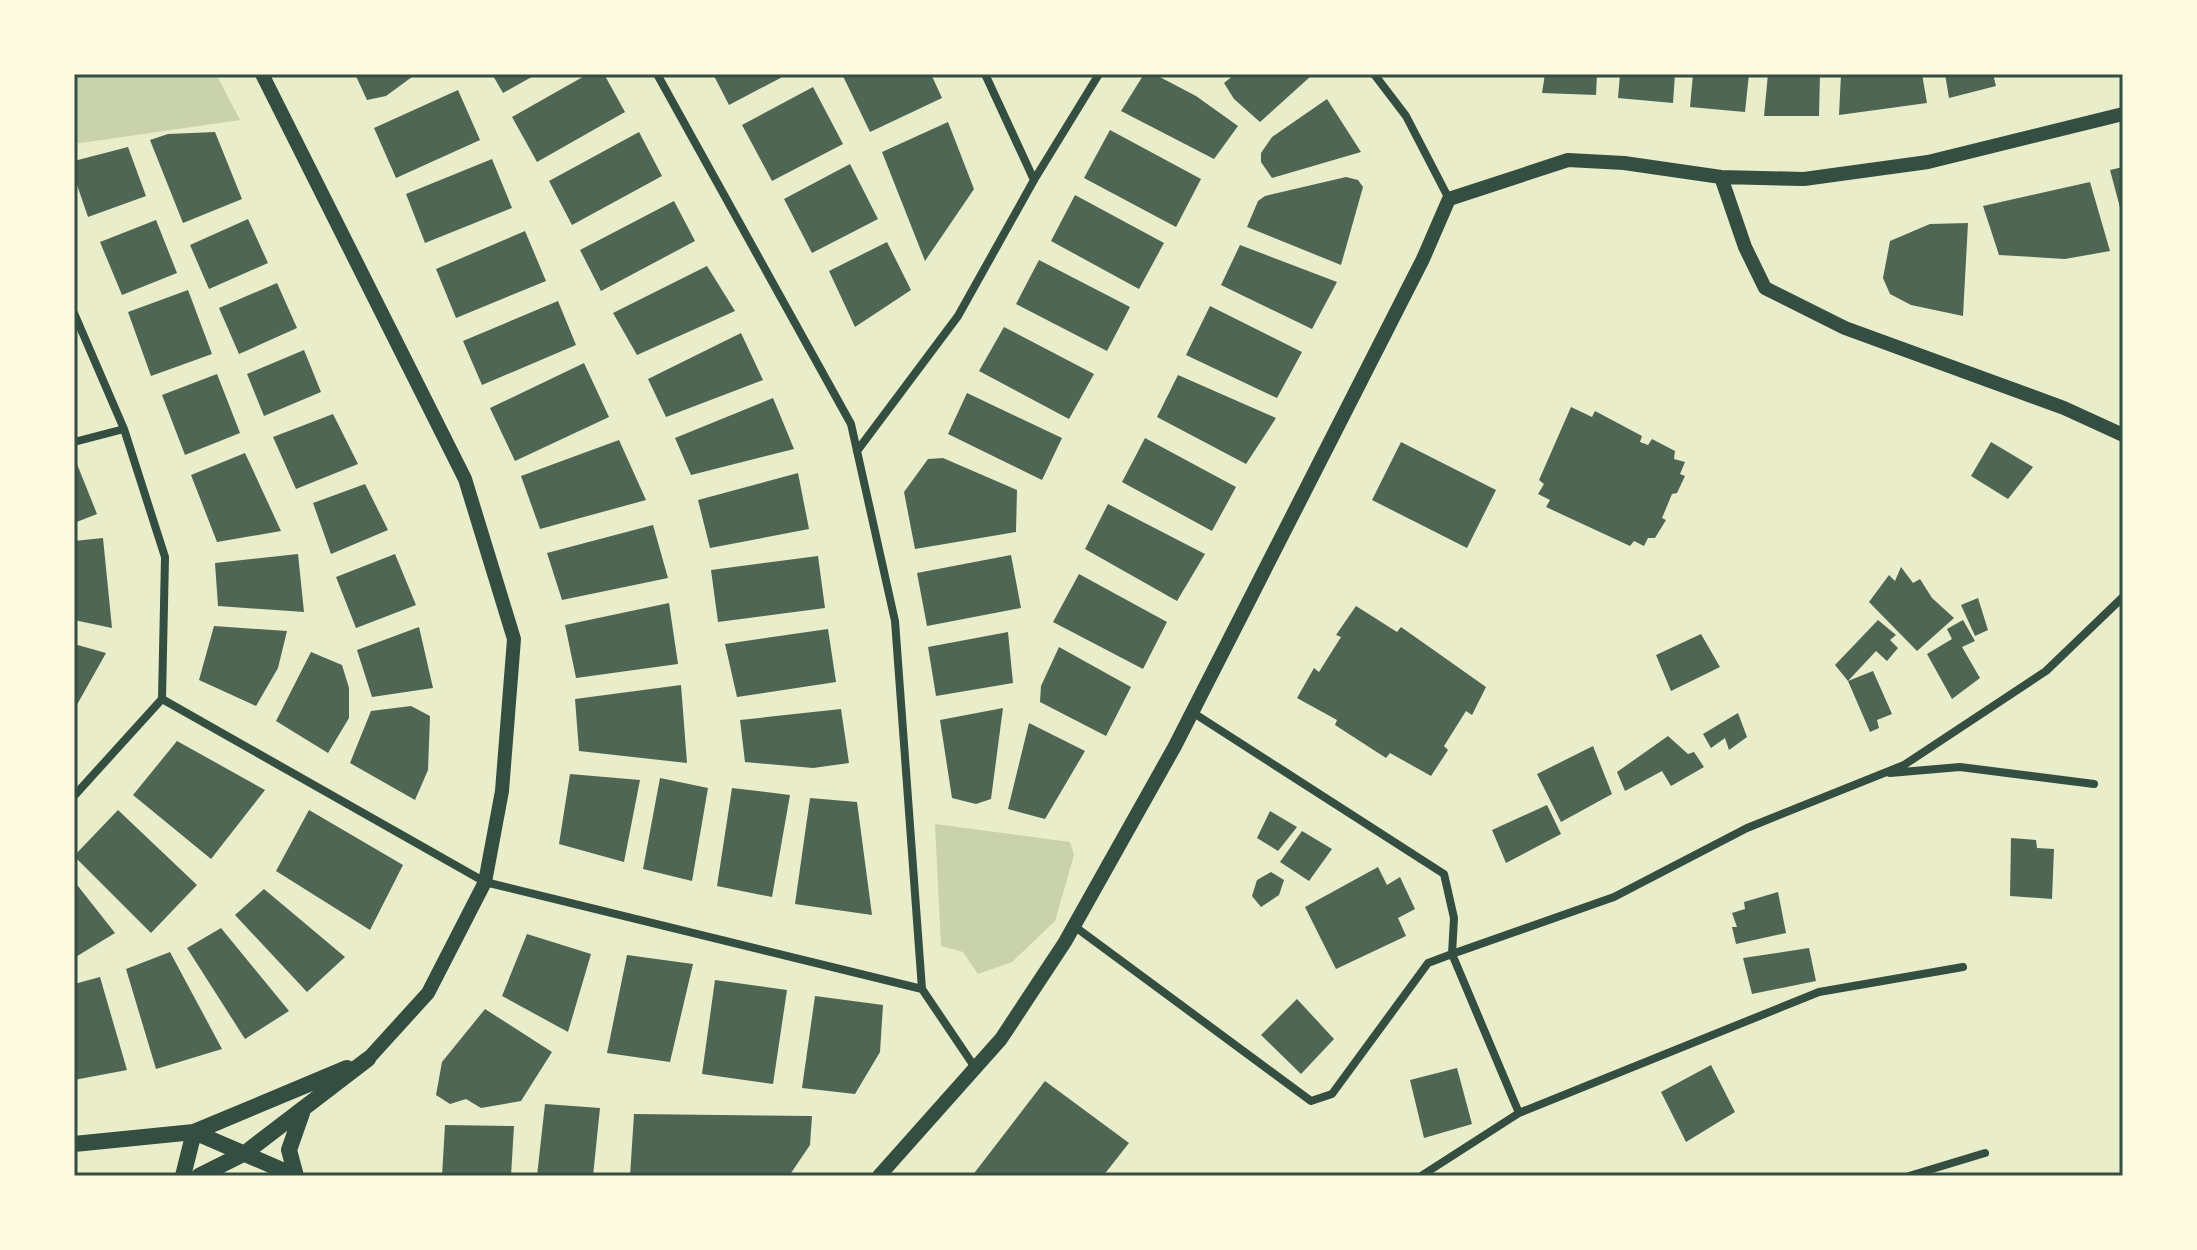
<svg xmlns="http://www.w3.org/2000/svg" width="2197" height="1250" font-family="Overpass,sans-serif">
<rect width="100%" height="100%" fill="#e9edc9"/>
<!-- green -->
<path fill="#cad2ad" d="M 74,74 L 216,74 L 240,120 L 74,144 Z
M 935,824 L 1070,842 L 1074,855 L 1055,921 L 1012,962 L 978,974 L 963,952 L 941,946 Z"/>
<!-- building -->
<path fill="#4f6655" d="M 355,74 L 416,74 L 386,96 L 367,100 Z
M 492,74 L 537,74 L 503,93 Z
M 588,74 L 604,74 L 625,112 L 537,162 L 512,117 Z
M 713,74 L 788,74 L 729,105 Z
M 842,74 L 931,74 L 942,98 L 870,132 Z
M 1144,74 L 1154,74 L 1196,96 L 1238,126 L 1214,159 L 1121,111 Z
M 1235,74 L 1309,74 L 1311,76 L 1260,122 L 1234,99 L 1224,83 Z
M 1545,74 L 1597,74 L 1596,95 L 1542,93 Z
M 1620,74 L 1675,74 L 1673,103 L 1618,98 Z
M 1693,74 L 1749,74 L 1745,112 L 1690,107 Z
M 1768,74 L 1820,74 L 1819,116 L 1764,116 Z
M 1841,74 L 1922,74 L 1927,103 L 1839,115 Z
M 1945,74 L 1993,74 L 1996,86 L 1949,98 Z
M 813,87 L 843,144 L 772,181 L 742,125 Z
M 458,90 L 480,140 L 396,178 L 374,128 Z
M 1327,99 L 1361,152 L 1272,178 L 1261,162 L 1261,153 L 1272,137 Z
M 948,122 L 974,189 L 925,261 L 882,152 Z
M 1110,130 L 1201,179 L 1176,227 L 1084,178 Z
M 215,132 L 242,199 L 183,223 L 150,140 L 168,134 Z
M 639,132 L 662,176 L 572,225 L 549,181 Z
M 128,147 L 146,196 L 88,217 L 74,176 L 74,161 Z
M 492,159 L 512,208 L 425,243 L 406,194 Z
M 850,164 L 878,219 L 812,253 L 784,199 Z
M 2123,167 L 2123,214 L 2122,215 L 2110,170 Z
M 1346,177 L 1358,180 L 1363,187 L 1341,265 L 1247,227 L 1258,201 L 1265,196 Z
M 2090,182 L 2110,251 L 2065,259 L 1999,255 L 1983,206 Z
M 1075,195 L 1164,243 L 1139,289 L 1051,241 Z
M 674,201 L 695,241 L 601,291 L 580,250 Z
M 248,219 L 268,263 L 209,289 L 190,245 Z
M 156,220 L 177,273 L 122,295 L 100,242 Z
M 1968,223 L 1963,316 L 1911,305 L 1890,294 L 1883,278 L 1890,241 L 1930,224 Z
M 525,231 L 546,281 L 456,318 L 436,269 Z
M 887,242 L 911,290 L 855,327 L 829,271 Z
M 1240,245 L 1337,282 L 1312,329 L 1221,285 Z
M 1039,260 L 1130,307 L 1107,351 L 1016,304 Z
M 707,266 L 735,311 L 637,355 L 613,313 Z
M 277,283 L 297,328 L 239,354 L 219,308 Z
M 188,290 L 212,354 L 151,376 L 128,312 Z
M 558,301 L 576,345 L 482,385 L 463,341 Z
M 1210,306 L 1302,352 L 1277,398 L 1186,355 Z
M 1004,327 L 1094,374 L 1069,419 L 979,371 Z
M 741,333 L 763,380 L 666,417 L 648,379 Z
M 304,350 L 321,392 L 264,416 L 247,374 Z
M 584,363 L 609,417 L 515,461 L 490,408 Z
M 217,374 L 240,433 L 185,455 L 162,395 Z
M 1178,375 L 1276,418 L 1246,464 L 1157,417 Z
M 967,393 L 1062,438 L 1042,480 L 948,434 Z
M 773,398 L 794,449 L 691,475 L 675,438 Z
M 1571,407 L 1592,417 L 1595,411 L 1642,436 L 1640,442 L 1648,445 L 1652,439 L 1675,451 L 1674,459 L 1685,462 L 1680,474 L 1685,476 L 1677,493 L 1672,494 L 1662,518 L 1666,520 L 1655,538 L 1648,538 L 1644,546 L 1634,541 L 1630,546 L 1546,507 L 1550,500 L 1538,494 L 1544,484 L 1539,480 Z
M 333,414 L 358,464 L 296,489 L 273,437 Z
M 1145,438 L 1236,487 L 1212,531 L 1122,482 Z
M 619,440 L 646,500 L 540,529 L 521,476 Z
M 1401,442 L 1496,490 L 1467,548 L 1372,500 Z
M 1991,442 L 2033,467 L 2008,499 L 1971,476 Z
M 245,453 L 281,531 L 217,542 L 191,475 Z
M 943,458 L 1017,490 L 1016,532 L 915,549 L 904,492 L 928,459 Z
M 77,464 L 97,514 L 74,523 L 74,465 Z
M 798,473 L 809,529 L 710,548 L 698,500 Z
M 365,484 L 388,530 L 331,554 L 313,503 Z
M 1108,504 L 1205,554 L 1177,601 L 1085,549 Z
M 653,525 L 668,578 L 562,600 L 547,553 Z
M 103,538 L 112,628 L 74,620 L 74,541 Z
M 298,554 L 304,612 L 218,606 L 215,563 Z
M 395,554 L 416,605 L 356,628 L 336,577 Z
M 1011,555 L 1021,608 L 927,626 L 917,573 Z
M 818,556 L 825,608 L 718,622 L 711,570 Z
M 1901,567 L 1913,583 L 1920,579 L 1932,598 L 1954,618 L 1917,651 L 1869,602 L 1889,575 L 1895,581 Z
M 1079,574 L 1167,622 L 1143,669 L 1053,622 Z
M 1978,598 L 1988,630 L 1975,636 L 1961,605 Z
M 669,603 L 678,664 L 576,678 L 565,625 Z
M 1356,606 L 1397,632 L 1401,627 L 1486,687 L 1472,715 L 1466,711 L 1444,746 L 1448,750 L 1431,776 L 1390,753 L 1386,758 L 1335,725 L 1337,720 L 1297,698 L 1314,668 L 1319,672 L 1341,637 L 1336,635 Z
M 1878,620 L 1896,635 L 1890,640 L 1898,648 L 1887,661 L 1876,651 L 1848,681 L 1835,665 Z
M 1963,620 L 1975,641 L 1962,647 L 1980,678 L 1952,699 L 1927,654 L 1952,639 L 1947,629 Z
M 214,626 L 287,631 L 278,668 L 256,706 L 199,680 Z
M 419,627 L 433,688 L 372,697 L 357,650 Z
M 828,629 L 836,682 L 737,697 L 725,644 Z
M 1008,632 L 1013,683 L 936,696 L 928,647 Z
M 1701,634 L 1720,667 L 1671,691 L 1656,655 Z
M 74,644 L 106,653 L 74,710 Z
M 1059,647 L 1131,687 L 1106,736 L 1040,702 L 1041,686 Z
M 311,652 L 342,665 L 349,688 L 349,718 L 328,753 L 276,721 Z
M 1873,671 L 1892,714 L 1877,720 L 1879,728 L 1870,732 L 1848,681 Z
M 681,685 L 687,763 L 579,751 L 575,699 Z
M 411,706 L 430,716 L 428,770 L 415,800 L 350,763 L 371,711 Z
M 1003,708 L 991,799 L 976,804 L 952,798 L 940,720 Z
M 841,709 L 849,763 L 813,768 L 745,762 L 740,720 Z
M 1738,713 L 1747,737 L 1729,750 L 1725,738 L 1711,748 L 1703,734 Z
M 1029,723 L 1085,751 L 1045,819 L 1008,809 Z
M 1668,736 L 1688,754 L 1694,752 L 1704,767 L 1671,786 L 1662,771 L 1625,791 L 1617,772 Z
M 177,741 L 265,790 L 211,859 L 133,795 Z
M 1593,746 L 1612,794 L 1561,822 L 1537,774 Z
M 570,774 L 640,780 L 624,862 L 559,844 Z
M 660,778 L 708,788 L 692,881 L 643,869 Z
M 732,788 L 790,795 L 772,897 L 717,886 Z
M 810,798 L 857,802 L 872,915 L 795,904 Z
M 1547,805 L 1561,834 L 1506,863 L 1492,830 Z
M 118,810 L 197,885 L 151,933 L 74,856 Z
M 309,810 L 403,865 L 370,930 L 276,871 Z
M 1270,811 L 1297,827 L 1278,851 L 1257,838 Z
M 1302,831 L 1332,849 L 1309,881 L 1280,862 Z
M 2011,838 L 2036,840 L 2037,848 L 2054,849 L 2052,899 L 2010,896 Z
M 1378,867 L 1387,885 L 1400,877 L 1415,909 L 1398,918 L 1406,936 L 1336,969 L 1305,907 Z
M 1271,872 L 1284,880 L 1279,895 L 1261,907 L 1252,896 L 1257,880 Z
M 74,881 L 115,933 L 74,958 Z
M 264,889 L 345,957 L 307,992 L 235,915 Z
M 1778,892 L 1786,933 L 1736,944 L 1732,927 L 1737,927 L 1732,913 L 1745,909 L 1744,902 Z
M 221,928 L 289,1011 L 245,1039 L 187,948 Z
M 527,934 L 591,954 L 568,1032 L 502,996 Z
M 1809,948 L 1816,981 L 1752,994 L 1743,958 Z
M 170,952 L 222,1049 L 156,1069 L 126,969 Z
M 627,955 L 693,964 L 670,1062 L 607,1053 Z
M 100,977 L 127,1070 L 74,1080 L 74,984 Z
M 715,980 L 787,990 L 773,1084 L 702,1074 Z
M 815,996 L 883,1005 L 880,1052 L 855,1094 L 802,1088 Z
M 1297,999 L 1334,1039 L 1301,1074 L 1261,1035 Z
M 485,1009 L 552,1052 L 521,1101 L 481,1108 L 466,1099 L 450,1104 L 436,1095 L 442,1062 Z
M 1711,1065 L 1735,1112 L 1686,1142 L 1661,1092 Z
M 1457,1068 L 1472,1124 L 1424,1138 L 1410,1080 Z
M 1045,1081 L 1129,1143 L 1103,1176 L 972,1176 Z
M 545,1104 L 600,1108 L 593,1176 L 537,1176 Z
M 634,1114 L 812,1116 L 810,1145 L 789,1176 L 630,1176 Z
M 445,1125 L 514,1126 L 511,1176 L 442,1176 Z"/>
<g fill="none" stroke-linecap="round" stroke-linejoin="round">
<!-- minor -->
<path stroke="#344e41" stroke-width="8" d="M 657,74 L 851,424 L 895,621 L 922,989 L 976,1069
M 985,74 L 1034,180
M 1374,74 L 1406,116 L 1449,199
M 74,313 L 124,429 L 165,557 L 162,699 L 74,796
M 74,442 L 124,429
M 857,451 L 958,316 L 1034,180 L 1099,74
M 162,699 L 485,882 L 922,989
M 1192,712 L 1444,874 L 1454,918 L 1452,954 L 1614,897 L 1747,828 L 1904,765 L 2046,671 L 2123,597
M 1890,773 L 1960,767 L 2094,784
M 1074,926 L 1311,1101 L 1332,1094 L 1428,963 L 1452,954 L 1519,1113
M 1421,1176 L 1519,1113 L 1819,992 L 1963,967
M 1909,1176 L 1985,1153"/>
<!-- tertiary -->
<path stroke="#344e41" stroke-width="14" d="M 262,74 L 465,479 L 514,639 L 502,791 L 485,882 L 428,993 L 368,1059
M 1721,177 L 1745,247 L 1765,288 L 1845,328 L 2064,408 L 2123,435
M 879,1176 L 1001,1039 L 1065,942 L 1175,746 L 1423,259 L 1449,199 L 1568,160 L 1624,163 L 1721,177 L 1804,179 L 1928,162 L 2123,114"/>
<!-- secondary -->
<path stroke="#344e41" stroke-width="16" d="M 194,1132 L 347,1068
M 74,1144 L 194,1132 L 296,1176
M 183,1176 L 194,1132
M 199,1176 L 245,1153 L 368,1059
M 296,1176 L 289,1150 L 302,1113"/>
</g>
<!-- border -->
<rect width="2197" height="1250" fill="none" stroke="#fefae0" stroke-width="152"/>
<rect x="76" y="76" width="2045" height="1098" fill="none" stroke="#344e41" stroke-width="3"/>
</svg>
